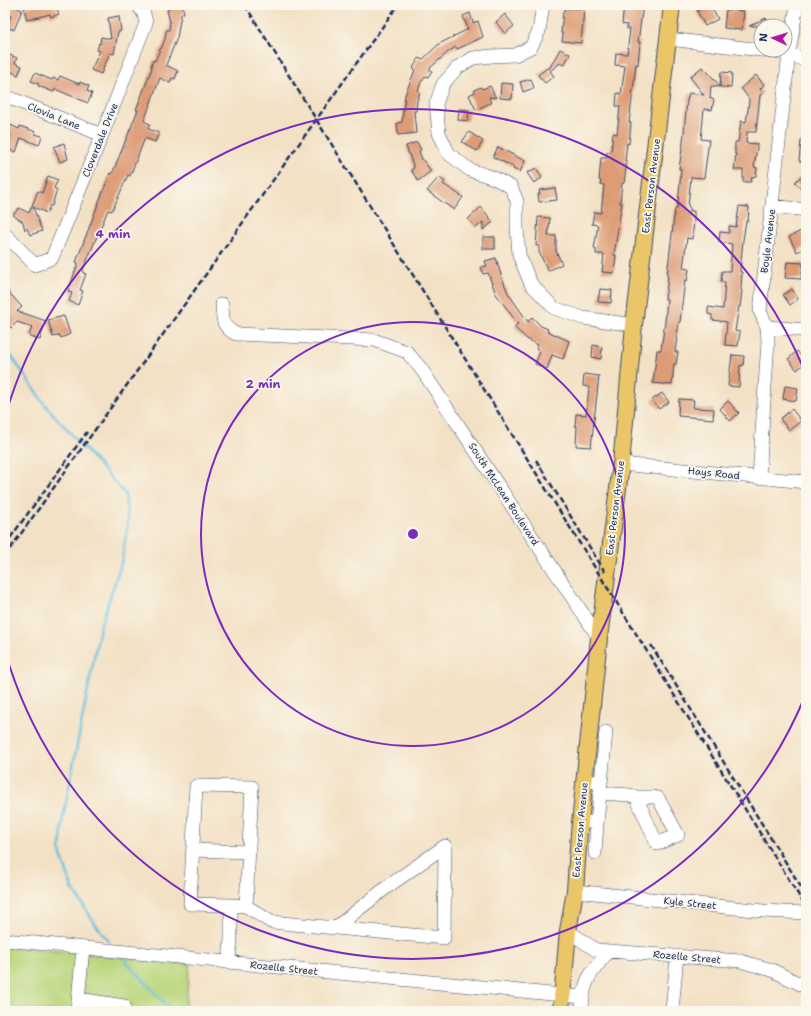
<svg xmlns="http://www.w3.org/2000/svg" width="811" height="1016" font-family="'Shantell Sans',sans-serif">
<rect width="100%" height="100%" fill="#fbf7ec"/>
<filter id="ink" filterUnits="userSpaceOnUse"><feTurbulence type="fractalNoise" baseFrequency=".025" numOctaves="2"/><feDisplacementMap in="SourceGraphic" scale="8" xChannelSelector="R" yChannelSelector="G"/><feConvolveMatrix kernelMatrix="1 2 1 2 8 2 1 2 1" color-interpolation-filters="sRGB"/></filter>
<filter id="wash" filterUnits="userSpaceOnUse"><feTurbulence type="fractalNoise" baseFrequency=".012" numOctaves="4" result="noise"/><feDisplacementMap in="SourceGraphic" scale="16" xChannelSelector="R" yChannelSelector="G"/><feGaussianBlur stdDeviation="0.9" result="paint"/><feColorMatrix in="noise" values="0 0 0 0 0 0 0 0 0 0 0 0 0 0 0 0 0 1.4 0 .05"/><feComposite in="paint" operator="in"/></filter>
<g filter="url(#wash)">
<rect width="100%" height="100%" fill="#f3e1c5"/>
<!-- green -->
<path fill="#b9d67c" stroke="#6a826d" d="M 5,946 L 190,964 L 185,1011 L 5,1011 Z"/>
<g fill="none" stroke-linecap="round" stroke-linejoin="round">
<!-- stream -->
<path stroke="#5fbede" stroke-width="2.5" d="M 5,347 L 46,406 L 125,494 L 128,521 L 122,561 L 100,627 L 63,818 L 60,852 L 73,890 L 96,925 L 109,941
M 125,960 L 172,1011"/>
</g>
<g id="blocks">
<!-- building -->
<path fill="#dd9b76" d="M 5,5 L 9,5 L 22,10 L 14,30 L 7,27 L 11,16 L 5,14 Z
M 35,5 L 55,5 L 59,14 L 51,17 L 50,14 L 27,20 L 24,8 Z
M 168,5 L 182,5 L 184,13 L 181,14 L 177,38 L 166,65 L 178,71 L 175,79 L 172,78 L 170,83 L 160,78 L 144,121 L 150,124 L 148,129 L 159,133 L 155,142 L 145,138 L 130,176 L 128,175 L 112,211 L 108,210 L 83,270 L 83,273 L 86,274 L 80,290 L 83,291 L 78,305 L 69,301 L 72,293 L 68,292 L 78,263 L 76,262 L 110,173 L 112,174 L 138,110 L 136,110 L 152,68 L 151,67 L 153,60 L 155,61 L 160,49 L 161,49 L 165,39 L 166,32 L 167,30 L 169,30 L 170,22 L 167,10 L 169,9 Z
M 624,5 L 643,5 L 638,42 L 640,42 L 638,65 L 636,64 L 631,107 L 629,122 L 631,123 L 629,144 L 627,143 L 625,161 L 627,161 L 626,169 L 624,183 L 622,183 L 620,203 L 622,203 L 614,255 L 616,255 L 614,273 L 602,272 L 604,254 L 596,254 L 596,249 L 594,249 L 598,225 L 592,224 L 594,212 L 601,213 L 604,185 L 600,184 L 601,181 L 599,180 L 601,158 L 606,158 L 607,152 L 611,152 L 613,133 L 617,134 L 619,116 L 620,106 L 616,106 L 617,93 L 621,94 L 625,66 L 615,65 L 616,53 L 627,54 L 630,29 L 627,29 L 627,25 L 622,24 Z
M 708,5 L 709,7 L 711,7 L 718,19 L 705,26 L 697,11 Z
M 565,8 L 584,9 L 581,43 L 562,41 L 563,34 L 561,33 L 563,11 L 564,11 Z
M 726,10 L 744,11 L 742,30 L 724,28 Z
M 470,13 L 473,23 L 478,21 L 483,37 L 457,49 L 456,47 L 449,51 L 429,69 L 432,71 L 428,77 L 426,76 L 421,82 L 418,91 L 420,92 L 417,101 L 416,111 L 414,111 L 416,133 L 398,135 L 397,123 L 402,122 L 405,95 L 415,70 L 413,68 L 419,58 L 422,60 L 439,44 L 468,29 L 463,16 Z
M 505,14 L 514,26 L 505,34 L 496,22 Z
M 119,16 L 121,31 L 118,32 L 114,54 L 110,53 L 101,74 L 91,70 L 100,51 L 97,50 L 99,43 L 100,44 L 101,37 L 111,39 L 108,18 Z
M 766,18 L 770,26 L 749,26 Z
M 560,49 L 570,54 L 564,65 L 560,63 L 550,71 L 554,76 L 545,83 L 538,75 L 547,68 L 549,69 Z
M 10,55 L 17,58 L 15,63 L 22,66 L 18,75 L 5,69 L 5,56 L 9,57 Z
M 702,67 L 705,71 L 706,70 L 720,86 L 721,72 L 732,73 L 731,88 L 711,86 L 710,98 L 714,100 L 712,110 L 704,109 L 701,139 L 709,140 L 704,178 L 691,177 L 688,206 L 690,208 L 690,211 L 694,211 L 694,222 L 692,239 L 687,238 L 683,268 L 689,269 L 687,281 L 685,280 L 680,322 L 679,322 L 675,352 L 678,352 L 676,364 L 674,364 L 672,385 L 653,383 L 657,350 L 661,350 L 665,322 L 667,299 L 665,299 L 668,278 L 667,275 L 675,209 L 677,209 L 678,202 L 680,183 L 681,169 L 679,169 L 683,142 L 687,100 L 689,93 L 704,95 L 690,77 Z
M 35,73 L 52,80 L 53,78 L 58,80 L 60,76 L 79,84 L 80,82 L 89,86 L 87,91 L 92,93 L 88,103 L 55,89 L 54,92 L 38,86 L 39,84 L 31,81 Z
M 756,75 L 764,85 L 760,89 L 763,93 L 760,95 L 756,132 L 747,132 L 746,143 L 757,144 L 757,148 L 754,167 L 757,168 L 756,176 L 752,177 L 751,182 L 743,182 L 743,170 L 734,170 L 736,154 L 735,154 L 735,142 L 738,142 L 741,121 L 746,122 L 748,110 L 749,99 L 741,88 Z
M 531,79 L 534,88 L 523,92 L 520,82 Z
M 501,83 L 513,84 L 512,99 L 500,98 Z
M 490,86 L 496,98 L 489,97 L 491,103 L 490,103 L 476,110 L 469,95 L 475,92 L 474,90 L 481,87 L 482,89 Z
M 459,109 L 469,110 L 468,121 L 458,120 Z
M 11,125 L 19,129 L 20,126 L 36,132 L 35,134 L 42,136 L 39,145 L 21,138 L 16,152 L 7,149 L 11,136 L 7,134 Z
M 469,132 L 483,141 L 477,151 L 462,142 Z
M 801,140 L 806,141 L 806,162 L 799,161 Z
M 417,142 L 421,150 L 419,151 L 422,159 L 431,171 L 418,181 L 411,170 L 414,168 L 406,146 Z
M 64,143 L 68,159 L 60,162 L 54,147 Z
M 498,147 L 525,161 L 520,172 L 513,169 L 514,167 L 493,157 Z
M 536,168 L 542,178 L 534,183 L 527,173 Z
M 806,172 L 806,195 L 795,182 Z
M 48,176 L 58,180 L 54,188 L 57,190 L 56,192 L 52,206 L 50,205 L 47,213 L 33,207 L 42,231 L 30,235 L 27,228 L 25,230 L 23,222 L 13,215 L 19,208 L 29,213 L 38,191 L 42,193 Z
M 439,177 L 445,182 L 443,184 L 463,197 L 454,210 L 427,191 Z
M 555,188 L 557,200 L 539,202 L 538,194 L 540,194 L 539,190 Z
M 739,206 L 749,207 L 748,221 L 746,221 L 743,240 L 740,272 L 742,272 L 741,290 L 742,291 L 740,307 L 739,306 L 735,331 L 740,332 L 738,346 L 725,345 L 727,322 L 712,320 L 712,315 L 708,314 L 708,307 L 723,309 L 725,282 L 721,282 L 722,271 L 730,271 L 732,244 L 719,242 L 720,232 L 729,233 L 729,226 L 736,227 Z
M 481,207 L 493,222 L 483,230 L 483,222 L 476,228 L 468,219 Z
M 538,217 L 550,218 L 548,236 L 556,236 L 556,251 L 562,264 L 548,271 L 539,252 L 539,246 L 536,246 Z
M 801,231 L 806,240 L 806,247 L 797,252 L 789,237 Z
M 483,237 L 495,237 L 495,249 L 483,249 Z
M 496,258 L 502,278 L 508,293 L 528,322 L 532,317 L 541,326 L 548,329 L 547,331 L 569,341 L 563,359 L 552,355 L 547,369 L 535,364 L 540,352 L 536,348 L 538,345 L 527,339 L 514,327 L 518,324 L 496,294 L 488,273 L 483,274 L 481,267 L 487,266 L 485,261 Z
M 787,262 L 803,263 L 801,279 L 785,278 Z
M 5,288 L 22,307 L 17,311 L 46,321 L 40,340 L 29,336 L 32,327 L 17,322 L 11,328 L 5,322 Z
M 600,289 L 612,290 L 611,303 L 598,302 Z
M 792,289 L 798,299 L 790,305 L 783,295 Z
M 64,316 L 70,334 L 61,338 L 60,335 L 53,337 L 48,320 Z
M 593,345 L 602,347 L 601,359 L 592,357 Z
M 797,351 L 806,362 L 797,370 L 788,359 Z
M 732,355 L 744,356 L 743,366 L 740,365 L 739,387 L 728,386 Z
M 584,374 L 599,376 L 591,447 L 576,446 L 577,426 L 575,426 L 576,414 L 586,415 L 589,387 L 583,386 Z
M 785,386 L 798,388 L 796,401 L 783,399 Z
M 662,393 L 669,402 L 659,409 L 652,400 Z
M 679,399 L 694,400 L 693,408 L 714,409 L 713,419 L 678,416 Z
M 728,401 L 739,413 L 730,421 L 720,409 Z
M 792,409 L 801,421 L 789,430 L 780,419 Z"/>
</g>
</g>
<g filter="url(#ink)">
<use href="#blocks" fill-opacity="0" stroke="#3b4a6d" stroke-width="1"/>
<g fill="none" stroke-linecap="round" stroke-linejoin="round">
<defs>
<path id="minor" d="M 543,5 L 539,31 L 531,47 L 515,55 L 492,56 L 473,58 L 457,68 L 443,84 L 436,104 L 439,133 L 449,154 L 470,170 L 494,178 L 511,187 L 517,201 L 517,227 L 519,255 L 531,284 L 554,308 L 583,318 L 634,325
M 669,39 L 761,50
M 762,50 L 789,53 L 806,61
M 5,96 L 102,135
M 773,206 L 806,210
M 5,234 L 35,265 L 52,258 L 102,135 L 146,23 L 144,14 L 138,5
M 222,304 C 223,319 221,326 236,334 L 374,340 L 407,352 L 422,370 L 599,638
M 767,327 L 806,330
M 621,464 L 806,482
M 759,477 L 768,341 L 767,327 L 760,311 L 789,53 L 797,5
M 601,783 L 606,732
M 600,793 L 630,795 L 636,797 L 657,844 L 678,835 L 658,798 L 653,797 L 636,797
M 580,821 L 597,823 L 601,783 L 584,780
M 193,850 L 248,852
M 595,853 L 597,823
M 575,891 L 763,911 L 806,913
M 246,906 L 271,922 L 444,938 L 445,846 L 387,887 L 335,928
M 568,931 L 596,950 L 740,961 L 772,970 L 804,986 L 806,988
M 5,940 L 582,997
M 229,962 L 231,939 L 231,905 L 190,904 L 196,786 L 252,787 L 246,906 L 231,905
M 79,999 L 124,1006 L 124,1011
M 77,1011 L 83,948
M 582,1011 C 582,982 591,972 609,951
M 672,1011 L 677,956"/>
<path id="major" d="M 561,1011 L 568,931 L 575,891 L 579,833 L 599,638 L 621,464 L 634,325 L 672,5"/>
</defs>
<!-- minor casing -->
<use href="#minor" stroke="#3b4a6d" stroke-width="14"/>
<!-- major casing -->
<use href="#major" stroke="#3b4a6d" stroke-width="18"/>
<!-- minor -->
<use href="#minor" stroke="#fff" stroke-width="13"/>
<!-- major -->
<use href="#major" stroke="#ebc669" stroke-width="16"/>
<!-- rail -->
<path stroke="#1b2f5e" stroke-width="2.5" stroke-dasharray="6 3" stroke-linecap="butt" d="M 245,5 L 806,907
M 536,460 L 605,572
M 5,545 L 87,432
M 5,556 L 398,5
M 651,645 L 806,895"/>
</g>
</g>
<!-- distance rings -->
<g fill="none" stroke="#7b2cbf" stroke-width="2">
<circle cx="413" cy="534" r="212"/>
<path d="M805 696A424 424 0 0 1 5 651M5 417A424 424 0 0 1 805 372"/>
</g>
<g text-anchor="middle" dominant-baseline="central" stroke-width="3.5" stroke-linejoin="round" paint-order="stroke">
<!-- street labels -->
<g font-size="10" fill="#1b2f5e" stroke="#fbf7ec">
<text transform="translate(54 116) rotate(22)">Clovia Lane</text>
<text transform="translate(100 140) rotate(-68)">Cloverdale Drive</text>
<text transform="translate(651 186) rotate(-83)">East Person Avenue</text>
<text transform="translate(768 241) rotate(-83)">Boyle Avenue</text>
<text transform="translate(714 473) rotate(6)">Hays Road</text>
<text transform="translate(504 494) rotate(57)">South McLean Boulevard</text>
<text transform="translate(615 508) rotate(-83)">East Person Avenue</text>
<text transform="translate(580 830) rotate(-85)">East Person Avenue</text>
<text transform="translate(690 903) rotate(6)">Kyle Street</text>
<text transform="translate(687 957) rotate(5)">Rozelle Street</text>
<text transform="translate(284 968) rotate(6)">Rozelle Street</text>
</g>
</g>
<circle cx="413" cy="534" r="6" fill="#7b2cbf" stroke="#fbf7ec" stroke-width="2"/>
<g font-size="12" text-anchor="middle" font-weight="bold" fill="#7b2cbf" stroke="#fbf7ec" stroke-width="3.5" stroke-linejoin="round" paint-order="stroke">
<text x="113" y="238">4 min</text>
<text x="263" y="388">2 min</text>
</g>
<!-- margin -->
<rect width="811" height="1016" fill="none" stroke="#fbf7ec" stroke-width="20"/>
<!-- north arrow -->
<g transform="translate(773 38) rotate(274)"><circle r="19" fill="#fbf7ec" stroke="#a1a7b3"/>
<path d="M0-3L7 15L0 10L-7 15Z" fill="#b5179e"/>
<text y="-6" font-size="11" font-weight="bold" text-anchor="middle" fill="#1b2f5e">N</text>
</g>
</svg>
